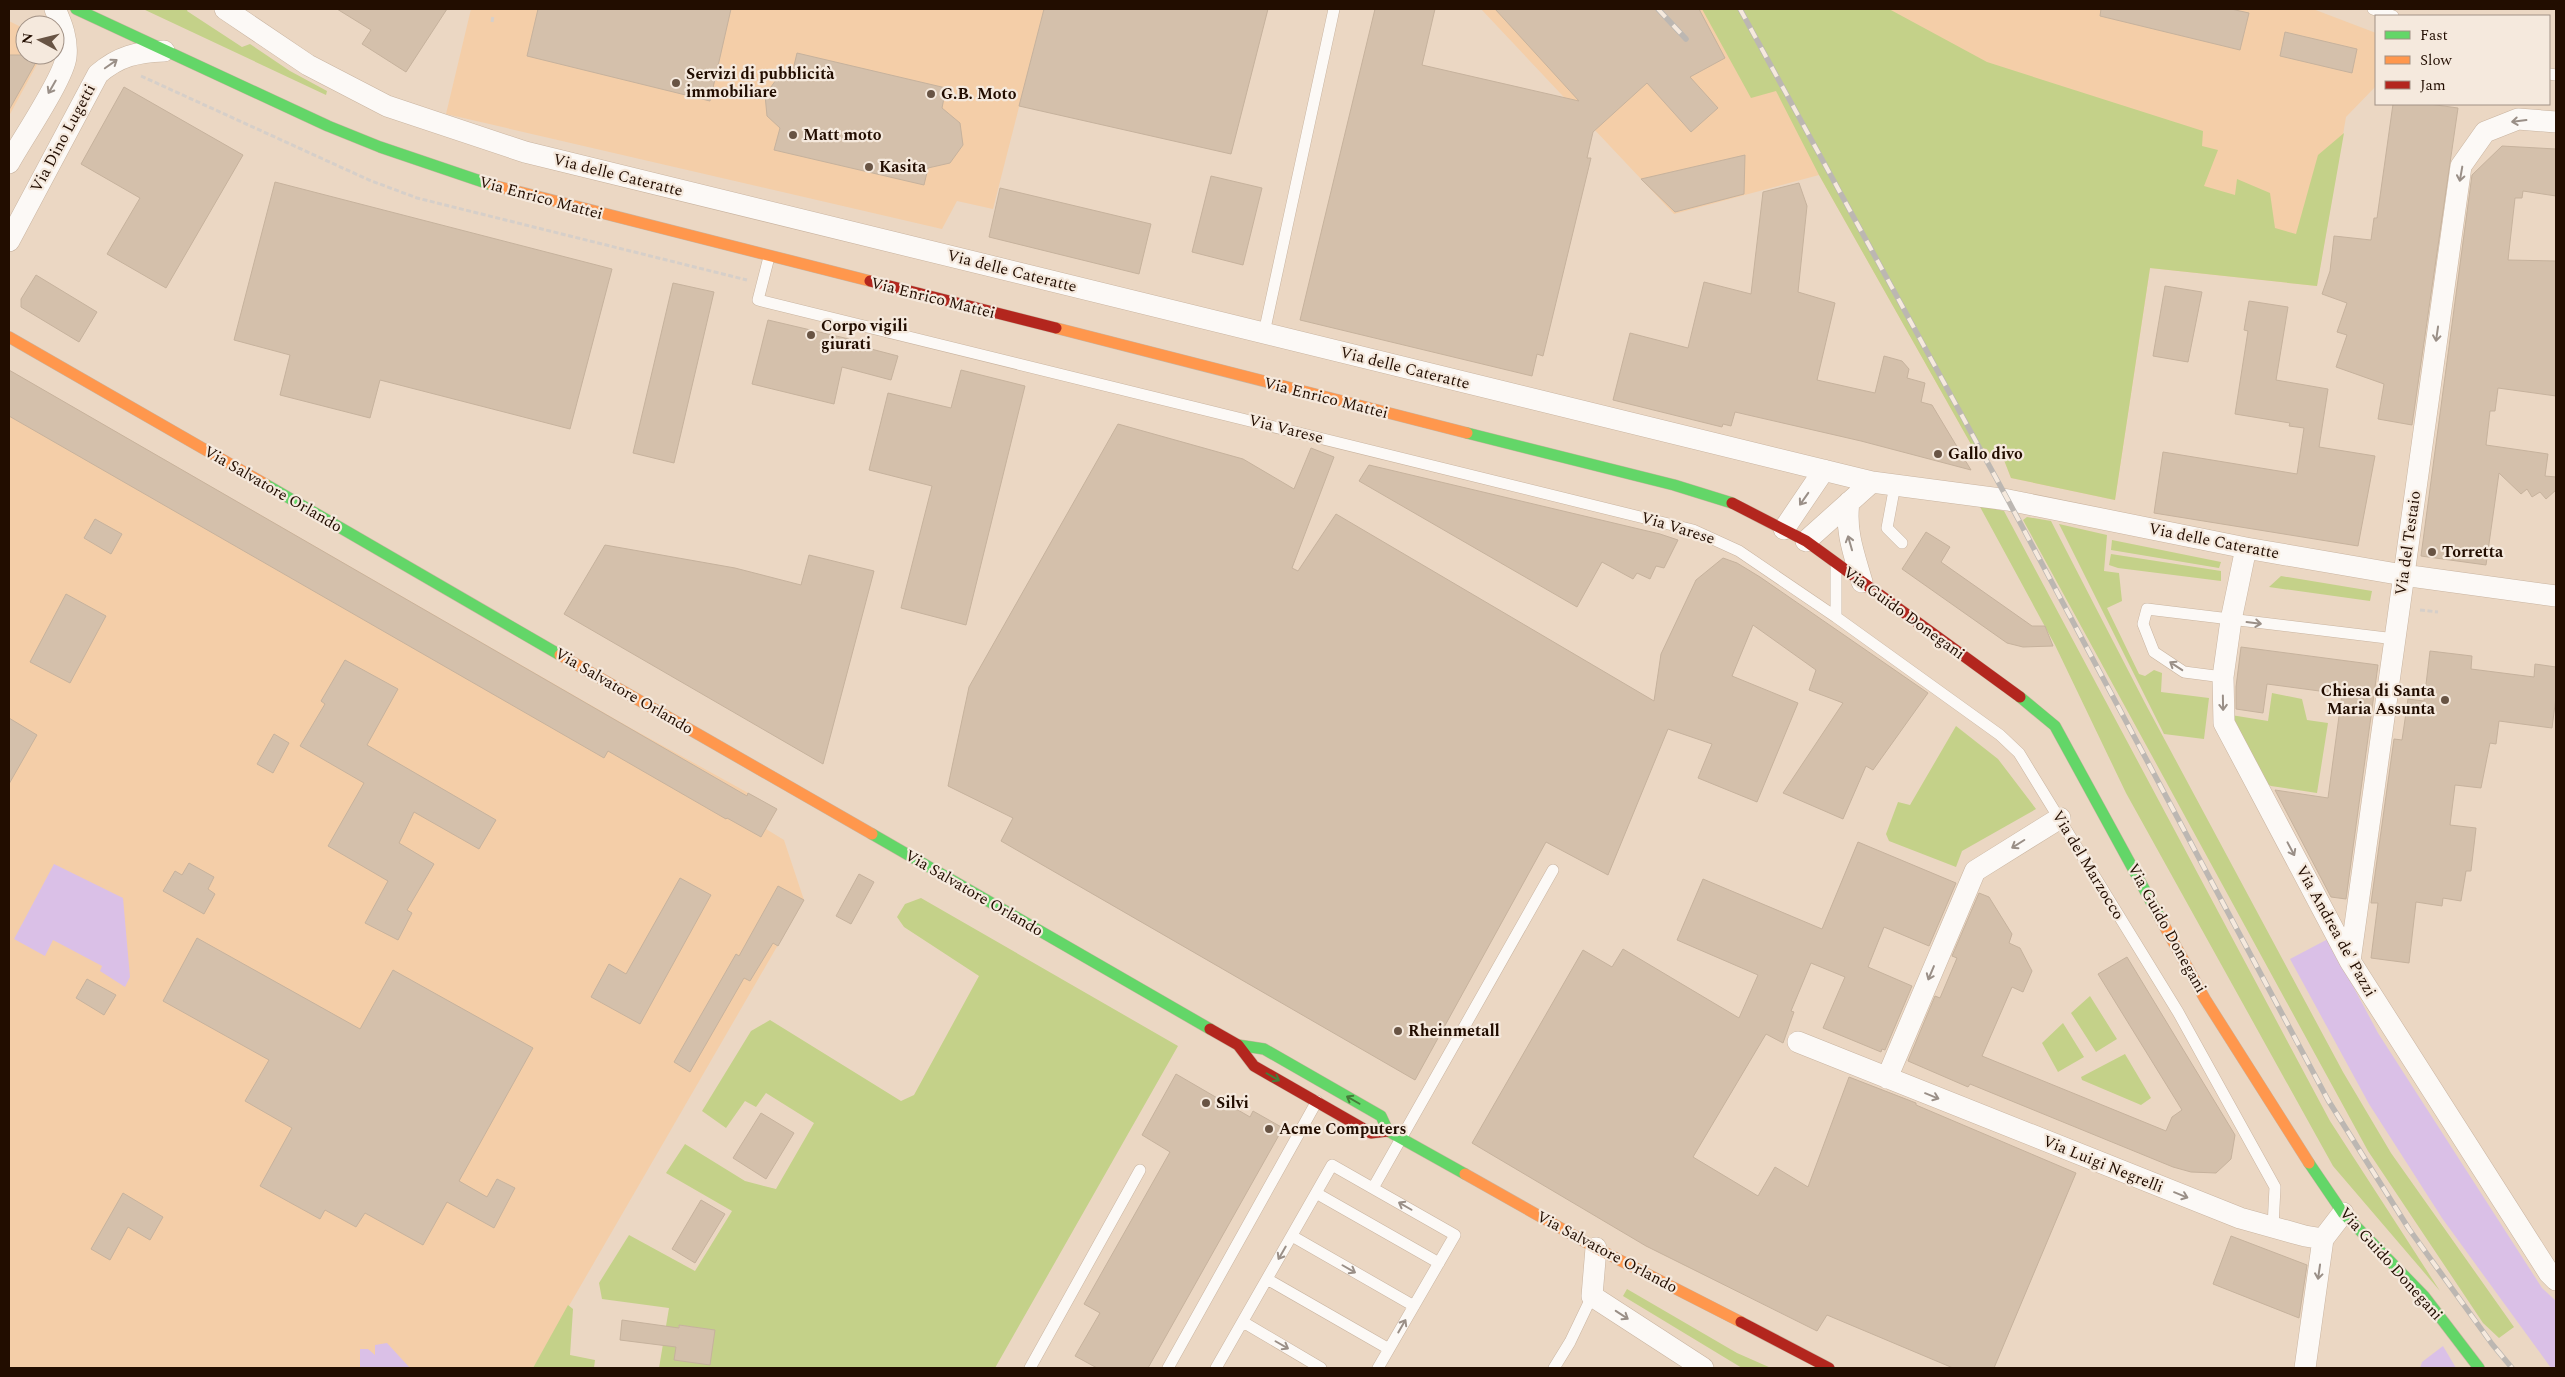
<svg xmlns="http://www.w3.org/2000/svg" width="2565" height="1377" font-family="Spectral,serif">
<rect width="100%" height="100%" fill="#ebd7c3"/>
<!-- built -->
<path fill="#f4cea8" d="M 471,9 L 1044,9 L 993,209 L 957,201 L 942,229 L 446,114 Z
M 1481,9 L 2313,9 L 2376,33 L 2376,86 L 2346,117 L 2317,286 L 2150,268 L 2115,500 L 2011,478 L 2004,460 L 1994,460 L 1987,449 L 1972,446 L 1819,175 L 1674,214 Z
M 9,21 L 25,29 L 25,55 L 42,55 L 9,116 Z
M 9,370 L 629,727 L 777,809 L 766,829 L 784,840 L 804,900 L 533,1368 L 9,1368 Z"/>
<!-- green -->
<path fill="#c4d189" fill-rule="evenodd" d="M 143,9 L 188,9 L 187,11 L 242,47 L 250,44 L 290,71 L 327,91 L 326,95 Z
M 1702,9 L 1889,9 L 1987,62 L 2203,131 L 2202,146 L 2218,150 L 2204,186 L 2235,195 L 2237,179 L 2270,193 L 2275,228 L 2296,234 L 2318,155 L 2344,133 L 2317,286 L 2150,268 L 2115,500 L 2011,478 L 2004,460 L 1994,460 L 1987,449 L 1972,446 L 1819,175 L 1776,91 L 1751,98 Z
M 1979,505 L 2004,511 L 2330,1121 L 2440,1291 L 2333,1166 L 2126,793 L 2055,645 Z
M 2027,517 L 2051,521 L 2145,703 L 2343,1072 L 2391,1153 L 2514,1327 L 2499,1338 L 2483,1323 L 2368,1151 L 2023,520 Z
M 2059,524 L 2107,535 L 2104,571 L 2119,573 L 2122,601 L 2107,608 L 2139,674 L 2145,676 L 2154,670 L 2162,673 L 2161,692 L 2209,698 L 2204,739 L 2164,734 Z
M 2112,540 L 2221,562 L 2219,568 L 2111,550 Z
M 2111,554 L 2221,571 L 2221,581 L 2118,568 L 2109,565 Z
M 2281,576 L 2372,591 L 2370,601 L 2269,587 Z
M 2272,693 L 2302,699 L 2307,720 L 2328,723 L 2317,793 L 2271,786 L 2257,779 L 2231,715 L 2268,721 Z
M 1956,726 L 1998,759 L 2036,809 L 1962,851 L 1956,867 L 1889,841 L 1886,834 L 1898,802 L 1910,805 Z
M 921,898 L 1178,1046 L 995,1368 L 659,1368 L 669,1308 L 602,1299 L 599,1283 L 629,1235 L 695,1271 L 732,1211 L 666,1173 L 685,1144 L 745,1181 L 776,1189 L 814,1123 L 766,1093 L 756,1107 L 745,1101 L 726,1128 L 702,1111 L 751,1031 L 770,1020 L 901,1101 L 914,1095 L 979,976 L 904,927 L 897,917 L 905,904 ZM 679,1325 L 714,1330 L 710,1364 L 675,1360 Z
M 2090,996 L 2117,1039 L 2096,1052 L 2071,1013 Z
M 2063,1023 L 2084,1057 L 2058,1072 L 2042,1043 Z
M 2125,1054 L 2151,1098 L 2141,1105 L 2082,1080 L 2081,1077 Z
M 1627,1289 L 1737,1353 L 1771,1368 L 1742,1368 L 1623,1296 Z
M 568,1305 L 573,1309 L 570,1355 L 595,1360 L 594,1368 L 533,1368 Z"/>
<!-- water -->
<path fill="#dac0e7" d="M 54,864 L 123,898 L 130,977 L 125,987 L 100,971 L 102,966 L 53,940 L 45,956 L 14,939 Z
M 2328,939 L 2378,1033 L 2542,1288 L 2556,1301 L 2556,1368 L 2551,1368 L 2442,1218 L 2369,1104 L 2290,959 Z
M 387,1343 L 410,1368 L 360,1368 L 360,1349 L 368,1349 L 375,1355 L 375,1345 Z
M 2443,1346 L 2456,1368 L 2420,1368 L 2422,1362 Z"/>
<!-- building -->
<path fill="#d4c0ab" stroke="#c6b29d" d="M 337,9 L 447,9 L 406,72 L 362,44 L 371,30 Z
M 538,9 L 731,9 L 710,101 L 527,56 Z
M 1044,9 L 1268,9 L 1231,154 L 1019,106 Z
M 1375,9 L 1435,9 L 1422,65 L 1579,101 L 1495,9 L 1699,9 L 1725,58 L 1690,77 L 1718,108 L 1691,132 L 1647,83 L 1593,132 L 1587,158 L 1591,158 L 1543,356 L 1537,354 L 1532,376 L 1300,320 Z
M 2101,9 L 2231,9 L 2249,13 L 2240,50 L 2100,16 Z
M 2285,32 L 2357,49 L 2352,73 L 2280,56 Z
M 797,53 L 946,88 L 942,108 L 960,123 L 963,145 L 950,163 L 928,168 L 924,185 L 774,150 L 780,128 L 767,116 L 765,95 L 776,80 L 792,74 Z
M 9,55 L 40,55 L 9,110 Z
M 124,87 L 243,155 L 166,288 L 107,254 L 140,198 L 81,164 Z
M 2393,104 L 2429,104 L 2458,108 L 2412,425 L 2378,419 L 2384,384 L 2336,367 L 2347,335 L 2337,332 L 2347,303 L 2322,294 L 2330,271 L 2334,236 L 2371,240 L 2374,218 L 2377,218 Z
M 2502,146 L 2556,149 L 2556,196 L 2523,191 L 2522,198 L 2515,198 L 2508,260 L 2556,261 L 2556,396 L 2498,388 L 2495,411 L 2490,411 L 2486,445 L 2548,454 L 2545,476 L 2556,477 L 2556,490 L 2546,499 L 2540,492 L 2532,497 L 2527,489 L 2521,494 L 2499,473 L 2486,565 L 2421,556 L 2472,175 Z
M 1745,155 L 1744,194 L 1675,212 L 1641,179 Z
M 1211,176 L 1262,188 L 1243,265 L 1192,252 Z
M 275,182 L 612,269 L 570,429 L 380,380 L 370,418 L 280,395 L 290,355 L 234,340 Z
M 1799,183 L 1807,206 L 1798,292 L 1835,303 L 1817,380 L 1875,393 L 1884,356 L 1902,361 L 1909,369 L 1907,378 L 1925,383 L 1921,402 L 1932,405 L 1971,470 L 1861,441 L 1735,412 L 1731,426 L 1723,424 L 1722,427 L 1613,400 L 1630,333 L 1688,348 L 1704,282 L 1751,294 L 1763,192 Z
M 1000,188 L 1151,224 L 1139,274 L 989,237 Z
M 36,275 L 97,312 L 79,342 L 21,307 L 21,299 Z
M 673,283 L 714,292 L 674,463 L 633,453 Z
M 2165,286 L 2202,292 L 2188,362 L 2153,356 Z
M 2249,301 L 2288,307 L 2276,380 L 2328,389 L 2319,447 L 2375,456 L 2358,546 L 2154,513 L 2163,452 L 2297,474 L 2304,428 L 2289,426 L 2290,423 L 2235,414 L 2248,331 L 2244,330 Z
M 768,320 L 849,339 L 848,343 L 898,356 L 891,380 L 842,367 L 834,404 L 752,384 Z
M 9,370 L 747,796 L 748,793 L 777,809 L 761,837 L 727,818 L 726,819 L 608,751 L 604,758 L 9,416 Z
M 961,370 L 1025,386 L 966,625 L 901,608 L 932,486 L 869,470 L 888,393 L 951,408 Z
M 1118,424 L 1243,459 L 1294,489 L 1311,448 L 1334,457 L 1292,568 L 1298,571 L 1336,514 L 1654,701 L 1661,654 L 1696,580 L 1723,558 L 1737,563 L 1760,577 L 1928,693 L 1873,770 L 1866,766 L 1843,819 L 1783,793 L 1843,703 L 1809,690 L 1816,670 L 1753,625 L 1732,676 L 1798,703 L 1757,802 L 1698,778 L 1712,744 L 1668,729 L 1608,875 L 1546,842 L 1415,1080 L 1001,841 L 1013,818 L 948,786 L 969,687 Z
M 1369,465 L 1660,534 L 1678,540 L 1664,568 L 1656,566 L 1650,579 L 1637,573 L 1633,579 L 1602,562 L 1577,607 L 1359,481 Z
M 95,519 L 122,534 L 111,554 L 84,538 Z
M 1926,532 L 1950,547 L 1941,562 L 2032,626 L 2045,626 L 2053,646 L 2023,647 L 2007,643 L 1902,569 Z
M 605,545 L 735,568 L 801,585 L 809,555 L 874,571 L 823,764 L 564,614 Z
M 66,594 L 106,616 L 70,683 L 30,662 Z
M 2241,647 L 2378,665 L 2346,899 L 2331,897 L 2275,790 L 2328,798 L 2342,694 L 2267,684 L 2263,713 L 2236,709 L 2236,687 Z
M 2430,651 L 2472,656 L 2471,669 L 2534,677 L 2535,664 L 2556,667 L 2556,697 L 2552,728 L 2499,721 L 2496,744 L 2490,743 L 2481,788 L 2455,785 L 2450,825 L 2476,828 L 2471,871 L 2466,871 L 2461,901 L 2443,898 L 2442,906 L 2416,902 L 2409,963 L 2371,958 L 2378,903 L 2371,903 L 2394,739 L 2402,740 L 2408,699 L 2424,701 Z
M 345,660 L 398,689 L 367,745 L 496,820 L 479,849 L 414,812 L 399,843 L 434,864 L 407,910 L 412,913 L 398,940 L 365,923 L 388,881 L 328,846 L 364,783 L 300,746 L 325,704 L 321,701 Z
M 9,718 L 37,735 L 9,784 Z
M 274,734 L 289,743 L 273,773 L 257,764 Z
M 1858,842 L 1956,883 L 1929,946 L 1884,927 L 1868,967 L 1912,986 L 1885,1050 L 1882,1049 L 1881,1052 L 1823,1028 L 1845,977 L 1811,963 L 1791,1011 L 1794,1012 L 1783,1043 L 1766,1034 L 1693,1157 L 1758,1196 L 1775,1167 L 1808,1187 L 1849,1077 L 1916,1103 L 1916,1105 L 2076,1173 L 1994,1368 L 1953,1368 L 1827,1315 L 1817,1331 L 1646,1246 L 1472,1143 L 1583,950 L 1612,967 L 1623,949 L 1739,1018 L 1758,975 L 1677,940 L 1703,879 L 1822,929 Z
M 189,863 L 214,877 L 208,889 L 215,894 L 204,914 L 163,891 L 175,871 L 182,875 Z
M 859,874 L 874,882 L 851,924 L 836,916 Z
M 680,878 L 711,895 L 640,1024 L 591,997 L 609,964 L 626,974 Z
M 778,886 L 804,900 L 778,946 L 773,943 L 750,981 L 744,978 L 690,1072 L 674,1062 L 736,954 L 739,956 Z
M 1979,893 L 1989,897 L 2012,934 L 2009,943 L 2020,948 L 2032,971 L 2023,992 L 2012,987 L 1982,1056 L 2166,1131 L 2172,1117 L 2182,1110 L 2098,974 L 2127,957 L 2235,1135 L 2231,1159 L 2216,1173 L 2191,1172 L 2173,1167 L 1970,1084 L 1968,1087 L 1908,1061 L 1935,996 L 1940,998 L 1957,958 L 1952,956 Z
M 197,938 L 360,1029 L 393,970 L 533,1048 L 459,1181 L 487,1197 L 497,1179 L 515,1188 L 494,1228 L 447,1202 L 423,1245 L 365,1213 L 356,1227 L 325,1210 L 320,1219 L 260,1186 L 292,1128 L 245,1101 L 269,1060 L 163,1001 Z
M 87,979 L 116,995 L 104,1015 L 76,998 Z
M 1176,1074 L 1250,1117 L 1253,1111 L 1283,1128 L 1148,1368 L 1097,1368 L 1075,1356 L 1100,1313 L 1084,1304 L 1170,1152 L 1142,1135 Z
M 761,1113 L 794,1133 L 766,1179 L 733,1158 Z
M 123,1193 L 163,1217 L 150,1240 L 128,1227 L 110,1260 L 91,1249 Z
M 701,1200 L 725,1214 L 695,1263 L 672,1249 Z
M 2231,1236 L 2307,1265 L 2299,1318 L 2213,1284 Z
M 622,1320 L 679,1328 L 679,1325 L 715,1330 L 710,1365 L 674,1360 L 676,1347 L 620,1340 Z"/>
<g fill="none" stroke-linecap="round" stroke-linejoin="round">
<defs>
<path id="lane" d="M 2373,9 L 2393,16
M 2549,74 L 2556,75
M 769,257 L 758,300 L 1693,530 L 1739,551 L 1836,617
M 1264,333 L 1334,9
M 1895,485 L 1887,528 L 1902,543
M 1836,565 L 1836,617 L 2000,735 L 2019,753 L 2178,1012 L 2275,1187 L 2273,1227
M 2223,677 L 2184,672 L 2154,652 L 2143,624 L 2147,609 L 2395,639
M 1373,1188 L 1553,870
M 1316,1193 L 1439,1263
M 1292,1236 L 1414,1306
M 1267,1279 L 1389,1349
M 1243,1322 L 1321,1368
M 1030,1368 L 1140,1170
M 1168,1368 L 1317,1101
M 1216,1368 L 1332,1165 L 1455,1235 L 1378,1368
M 1554,1368 L 1570,1342 L 1592,1296"/>
<path id="street" d="M 225,9 L 308,65 L 387,106 L 525,152 L 1872,482 L 2008,500 L 2246,548 L 2403,575 L 2556,596
M 9,163 C 21,141 64,78 66,57 C 68,40 62,24 55,9
M 9,241 L 98,74 C 119,56 137,52 164,51
M 1849,502 C 1845,531 1854,554 1862,582
M 1784,529 L 1824,470
M 1806,541 L 1872,482
M 2246,548 L 2231,620 L 2223,677 L 2224,723 L 2350,961 L 2549,1273 L 2556,1280
M 2350,961 L 2461,166 L 2485,132 L 2518,119 L 2556,122
M 1798,1042 L 2240,1218 L 2305,1236 L 2323,1239
M 1887,1078 L 1975,871 L 2060,818
M 1596,1248 L 1592,1296 L 1703,1368
M 2305,1368 L 2323,1239 L 2343,1213"/>
<path id="fast" d="M 76,9 L 328,126 L 380,147 L 492,185
M 1467,433 L 1674,485 L 1732,503
M 265,484 L 560,655
M 2020,697 L 2055,726 L 2160,918
M 872,834 L 1210,1029
M 1238,1045 L 1264,1049 L 1381,1116 L 1388,1131 L 1465,1174
M 2309,1163 L 2343,1213 L 2424,1296 L 2479,1368"/>
<path id="slow" d="M 492,185 L 870,281
M 1056,328 L 1467,433
M 9,337 L 265,484
M 560,655 L 872,834
M 2160,918 L 2205,999 L 2309,1163
M 1465,1174 L 1596,1248 L 1741,1322"/>
<path id="jam" d="M 870,281 L 1056,328
M 1732,503 L 1806,541 L 2020,697
M 1210,1029 L 1238,1045 L 1254,1066 L 1371,1133 L 1388,1131
M 1741,1322 L 1829,1368"/>
</defs>
<!-- lane casing -->
<use href="#lane" stroke="#c9b4a0" stroke-width="12"/>
<!-- street casing -->
<use href="#street" stroke="#c9b4a0" stroke-width="22"/>
<!-- fast casing -->
<use href="#fast" stroke="#c9b4a0" stroke-width="12"/>
<!-- slow casing -->
<use href="#slow" stroke="#c9b4a0" stroke-width="12"/>
<!-- jam casing -->
<use href="#jam" stroke="#c9b4a0" stroke-width="12"/>
<!-- path -->
<path stroke="#d6cfc9" stroke-width="3" stroke-dasharray="5 2.5" stroke-linecap="butt" d="M 492,22 L 493,16
M 141,76 L 369,180 L 417,198 L 747,280
M 2420,610 L 2438,612"/>
<!-- lane -->
<use href="#lane" stroke="#fcf9f6" stroke-width="11"/>
<!-- street -->
<use href="#street" stroke="#fcf9f6" stroke-width="21"/>
<!-- fast -->
<use href="#fast" stroke="#63d668" stroke-width="11"/>
<!-- slow -->
<use href="#slow" stroke="#ff974d" stroke-width="11"/>
<!-- jam -->
<use href="#jam" stroke="#b3261e" stroke-width="11"/>
<defs>
<path id="rail" d="M 1658,9 L 1686,39
M 1740,9 L 2008,500 L 2328,1100 L 2409,1229 L 2492,1344 L 2512,1368"/>
</defs>
<!-- rail casing -->
<use href="#rail" stroke="#bcb7b2" stroke-width="5.5"/>
<!-- rail -->
<use href="#rail" stroke="#f5e9dd" stroke-width="4" stroke-dasharray="11" stroke-linecap="butt"/>
</g>
<!-- one-way arrows -->
<defs><path id="oneway-shaft" d="M-6 0H5M1.5-3L5.5 0L1.5 3" fill="none" stroke-width="1.6" stroke-linecap="round" stroke-linejoin="round" transform="scale(1.25)"/></defs>
<g stroke="#9a8f87">
<use href="#oneway-shaft" transform="translate(111 64) rotate(-35)"/>
<use href="#oneway-shaft" transform="translate(52 87) rotate(120)"/>
<use href="#oneway-shaft" transform="translate(2519 121) rotate(173)"/>
<use href="#oneway-shaft" transform="translate(2461 174) rotate(100)"/>
<use href="#oneway-shaft" transform="translate(2437 334) rotate(98)"/>
<use href="#oneway-shaft" transform="translate(1804 499) rotate(125)"/>
<use href="#oneway-shaft" transform="translate(1850 543) rotate(-106)"/>
<use href="#oneway-shaft" transform="translate(2254 623) rotate(7)"/>
<use href="#oneway-shaft" transform="translate(2176 666) rotate(-147)"/>
<use href="#oneway-shaft" transform="translate(2223 703) rotate(89)"/>
<use href="#oneway-shaft" transform="translate(2018 844) rotate(148)"/>
<use href="#oneway-shaft" transform="translate(2291 849) rotate(62)"/>
<use href="#oneway-shaft" transform="translate(1931 973) rotate(113)"/>
<use href="#oneway-shaft" transform="translate(1932 1096) rotate(22)"/>
<use href="#oneway-shaft" transform="translate(2181 1195) rotate(22)"/>
<use href="#oneway-shaft" transform="translate(1405 1206) rotate(-150)"/>
<use href="#oneway-shaft" transform="translate(1282 1253) rotate(120)"/>
<use href="#oneway-shaft" transform="translate(1349 1269) rotate(30)"/>
<use href="#oneway-shaft" transform="translate(2319 1272) rotate(98)"/>
<use href="#oneway-shaft" transform="translate(1622 1315) rotate(33)"/>
<use href="#oneway-shaft" transform="translate(1402 1326) rotate(-60)"/>
<use href="#oneway-shaft" transform="translate(1282 1345) rotate(30)"/>
</g>
<g stroke="#467c39">
<use href="#oneway-shaft" transform="translate(1273 1077) rotate(30)"/>
<use href="#oneway-shaft" transform="translate(1353 1100) rotate(-150)"/>
</g>
<!-- markers -->
<g fill="#685444" stroke="#f5e9dd" stroke-width="2">
<circle cx="676" cy="83" r="5"/>
<circle cx="931" cy="94" r="5"/>
<circle cx="793" cy="135" r="5"/>
<circle cx="869" cy="167" r="5"/>
<circle cx="811" cy="335" r="5"/>
<circle cx="1938" cy="454" r="5"/>
<circle cx="2432" cy="552" r="5"/>
<circle cx="2445" cy="700" r="5"/>
<circle cx="1398" cy="1031" r="5"/>
<circle cx="1206" cy="1103" r="5"/>
<circle cx="1269" cy="1129" r="5"/>
</g>
<g text-anchor="middle" dominant-baseline="central" stroke-width="4.5" stroke-linejoin="round" paint-order="stroke">
<!-- poi labels -->
<g font-size="16" font-weight="bold" fill="#220d00" stroke="#f5e9dd" text-anchor="start">
<text x="686" y="74">Servizi di pubblicità<tspan x="686" dy="18">immobiliare</tspan></text>
<text x="941" y="94">G.B. Moto</text>
<text x="803" y="135">Matt moto</text>
<text x="879" y="167">Kasita</text>
<text x="821" y="326">Corpo vigili<tspan x="821" dy="18">giurati</tspan></text>
<text x="1948" y="454">Gallo divo</text>
<text x="2442" y="552">Torretta</text>
<text x="2435" y="691" text-anchor="end">Chiesa di Santa<tspan x="2435" dy="18">Maria Assunta</tspan></text>
<text x="1408" y="1031">Rheinmetall</text>
<text x="1216" y="1103">Silvi</text>
<text x="1279" y="1129">Acme Computers</text>
</g>
<!-- street labels -->
<g font-size="16" fill="#220d00" stroke="#f5e9dd">
<text transform="translate(63 138) rotate(-62)">Via Dino Lugetti</text>
<text transform="translate(618 175) rotate(14)">Via delle Cateratte</text>
<text transform="translate(541 198) rotate(15)">Via Enrico Mattei</text>
<text transform="translate(1012 271) rotate(14)">Via delle Cateratte</text>
<text transform="translate(933 298) rotate(14)">Via Enrico Mattei</text>
<text transform="translate(1405 368) rotate(14)">Via delle Cateratte</text>
<text transform="translate(1326 398) rotate(14)">Via Enrico Mattei</text>
<text transform="translate(1286 429) rotate(14)">Via Varese</text>
<text transform="translate(273 489) rotate(30)">Via Salvatore Orlando</text>
<text transform="translate(1678 528) rotate(17)">Via Varese</text>
<text transform="translate(2214 541) rotate(11)">Via delle Cateratte</text>
<text transform="translate(2408 543) rotate(-82)">Via del Testaio</text>
<text transform="translate(1904 613) rotate(36)">Via Guido Donegani</text>
<text transform="translate(624 691) rotate(30)">Via Salvatore Orlando</text>
<text transform="translate(2088 865) rotate(59)">Via del Marzocco</text>
<text transform="translate(974 893) rotate(30)">Via Salvatore Orlando</text>
<text transform="translate(2167 928) rotate(61)">Via Guido Donegani</text>
<text transform="translate(2336 931) rotate(61)">Via Andrea de' Pazzi</text>
<text transform="translate(2103 1164) rotate(22)">Via Luigi Negrelli</text>
<text transform="translate(1607 1252) rotate(28)">Via Salvatore Orlando</text>
<text transform="translate(2391 1264) rotate(48)">Via Guido Donegani</text>
</g>
</g>
<!-- border -->
<rect width="2565" height="1377" fill="none" stroke="#220d00" stroke-width="20"/>
<!-- legend -->
<rect x="2375" y="15" width="175" height="90" fill="#f5e9dd" stroke="#a19185"/>
<rect x="2385" y="31" width="25" height="8" fill="#63d668" stroke="#a19185"/>
<text x="2420" y="40" font-size="15" fill="#220d00">Fast</text>
<rect x="2385" y="56" width="25" height="8" fill="#ff974d" stroke="#a19185"/>
<text x="2420" y="65" font-size="15" fill="#220d00">Slow</text>
<rect x="2385" y="81" width="25" height="8" fill="#b3261e" stroke="#a19185"/>
<text x="2420" y="90" font-size="15" fill="#220d00">Jam</text>
<!-- north arrow -->
<g transform="translate(40 40) rotate(277)"><circle r="24" fill="#f5e9dd" stroke="#a19185"/>
<path d="M0-4L9 19L0 12L-9 19Z" fill="#685444"/>
<text y="-8" font-size="14" font-weight="bold" text-anchor="middle" fill="#220d00">N</text>
</g>
</svg>
